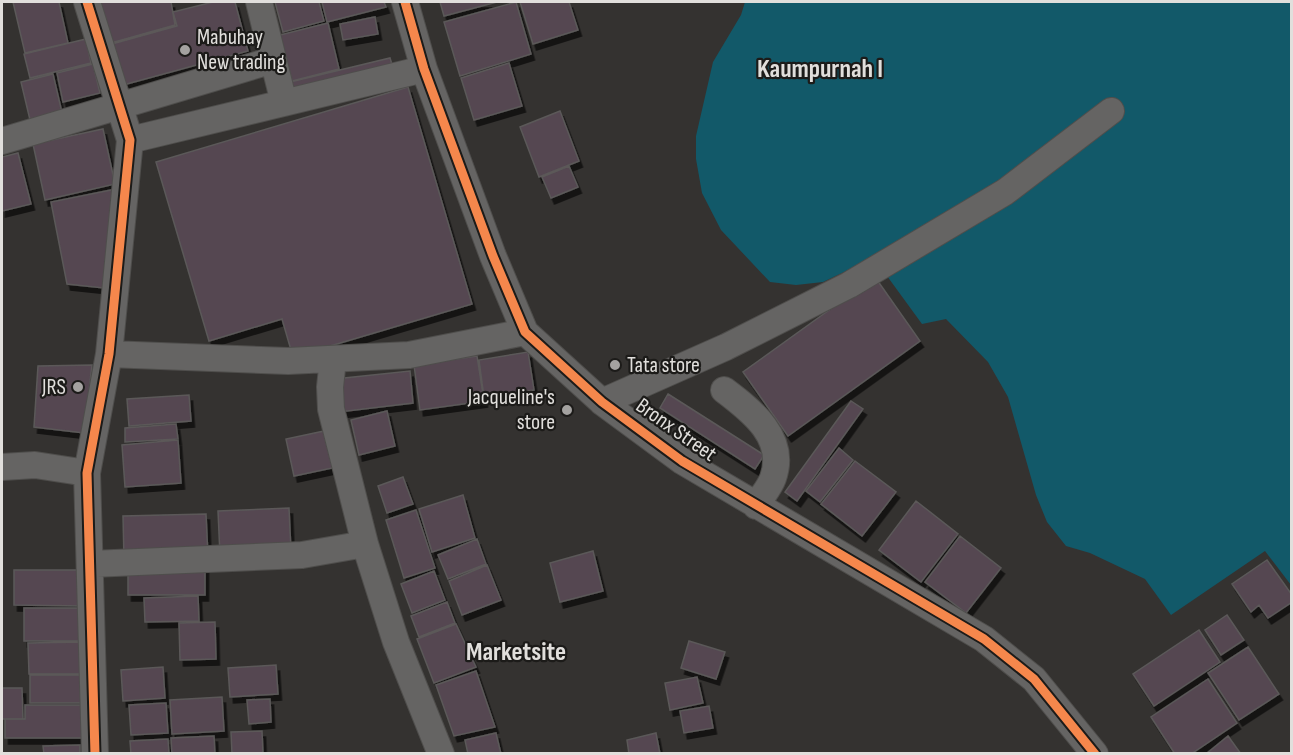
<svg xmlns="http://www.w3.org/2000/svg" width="1293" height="755" font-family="'Sofia Sans Condensed',sans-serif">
<defs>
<filter id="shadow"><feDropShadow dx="3.5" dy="6" stdDeviation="0" flood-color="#0009"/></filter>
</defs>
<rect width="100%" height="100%" fill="#343230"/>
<!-- water -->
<path fill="#125969" d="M 745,2 L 1291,2 L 1291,585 L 1265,551 L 1171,615 L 1145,579 L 1090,553 L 1066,546 L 1047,522 L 1036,495 L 1008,397 L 988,362 L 946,319 L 922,324 L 879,265 L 863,263 L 823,282 L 796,285 L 770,282 L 721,230 L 702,193 L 696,159 L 696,136 L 713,62 L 741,15 Z"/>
<!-- building -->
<path fill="#544751" stroke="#5b5959" stroke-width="1.5" filter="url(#shadow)" d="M 13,2 L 59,2 L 68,43 L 25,53 Z
M 100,2 L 171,2 L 175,25 L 111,43 Z
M 213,2 L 235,2 L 248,51 L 123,85 L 112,44 L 177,26 L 173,12 Z
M 275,2 L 319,2 L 324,21 L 283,32 Z
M 322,2 L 384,2 L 386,7 L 327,22 Z
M 440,2 L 497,2 L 444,16 Z
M 516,2 L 531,54 L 460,76 L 444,22 Z
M 520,2 L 569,2 L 578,30 L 533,44 Z
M 375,17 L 378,34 L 343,40 L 340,24 Z
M 328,23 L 339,69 L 292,81 L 280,35 Z
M 86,39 L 91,63 L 30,78 L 24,54 Z
M 390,58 L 394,71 L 294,96 L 290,82 Z
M 509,63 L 522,106 L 474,120 L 461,78 Z
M 93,64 L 100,93 L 63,102 L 57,73 Z
M 53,74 L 63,117 L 31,124 L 21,82 Z
M 408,87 L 472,304 L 293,357 L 282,319 L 209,341 L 156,162 Z
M 560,111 L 579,161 L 539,177 L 520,127 Z
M 103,129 L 115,184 L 45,200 L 33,144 Z
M 18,153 L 31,204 L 2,211 L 2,157 Z
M 569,166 L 578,187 L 551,198 L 542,177 Z
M 116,189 L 104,288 L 67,284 L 51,202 Z
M 875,277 L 920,341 L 788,436 L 743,372 Z
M 528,352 L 534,390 L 484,397 L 479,360 Z
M 477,356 L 484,401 L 420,410 L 414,365 Z
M 92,365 L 84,433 L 34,427 L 38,366 Z
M 410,371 L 413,403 L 339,412 L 335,379 Z
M 668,394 L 764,455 L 755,469 L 660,408 Z
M 189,395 L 191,421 L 129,426 L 127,399 Z
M 851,401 L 863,409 L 797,501 L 785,492 Z
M 387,411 L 395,446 L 359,455 L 351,420 Z
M 176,424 L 178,439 L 125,442 L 125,428 Z
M 329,430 L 337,467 L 294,476 L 286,439 Z
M 178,440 L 181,483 L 125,487 L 122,445 Z
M 839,448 L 853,460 L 820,502 L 806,491 Z
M 855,461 L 896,492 L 862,536 L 821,504 Z
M 403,477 L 413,504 L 387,513 L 378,486 Z
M 463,495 L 475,538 L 432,552 L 419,509 Z
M 916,501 L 958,534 L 921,582 L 879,550 Z
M 289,508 L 291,552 L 220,555 L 218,511 Z
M 416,510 L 435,568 L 404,578 L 386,520 Z
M 206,514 L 208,557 L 124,559 L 123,516 Z
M 960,536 L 1001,568 L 966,613 L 925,582 Z
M 477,539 L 486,564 L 448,579 L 438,555 Z
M 593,551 L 603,591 L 560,602 L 550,563 Z
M 1267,560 L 1292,595 L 1292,602 L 1268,618 L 1259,605 L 1251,612 L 1232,584 Z
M 487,565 L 501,600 L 462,615 L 449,581 Z
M 128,566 L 205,566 L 205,595 L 128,595 Z
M 14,570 L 82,570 L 82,606 L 14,605 Z
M 434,571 L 445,600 L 412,613 L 401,584 Z
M 198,596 L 199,621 L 145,622 L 144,598 Z
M 447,602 L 455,623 L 419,637 L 411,616 Z
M 24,608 L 83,608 L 83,641 L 24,641 Z
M 1227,615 L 1244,640 L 1221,655 L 1205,630 Z
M 215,622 L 216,659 L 180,660 L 179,623 Z
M 456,624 L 476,667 L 434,683 L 417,639 Z
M 1199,630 L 1220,662 L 1154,706 L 1133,674 Z
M 689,641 L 725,652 L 716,679 L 681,668 Z
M 83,642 L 83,674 L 29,674 L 28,643 Z
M 1248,647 L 1279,694 L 1239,720 L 1208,673 Z
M 276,665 L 278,694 L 230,697 L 228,668 Z
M 163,667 L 165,698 L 123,701 L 121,670 Z
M 476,671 L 495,727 L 454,736 L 436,685 Z
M 30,675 L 83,675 L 83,703 L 30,703 Z
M 697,677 L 703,703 L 670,710 L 665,683 Z
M 1208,679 L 1237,723 L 1191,754 L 1175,754 L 1151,717 Z
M 2,688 L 22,688 L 23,719 L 2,719 Z
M 222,697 L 224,731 L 172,734 L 170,700 Z
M 270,699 L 271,722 L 249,724 L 247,700 Z
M 166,703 L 168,733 L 131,735 L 129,705 Z
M 25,705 L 83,705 L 83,738 L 5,738 L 5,719 L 25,719 Z
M 709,706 L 713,728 L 684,733 L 680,711 Z
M 262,731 L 263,754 L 232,754 L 231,732 Z
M 496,733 L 501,754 L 468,754 L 465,740 Z
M 656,733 L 660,754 L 629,754 L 627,740 Z
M 214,736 L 215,754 L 172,754 L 171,738 Z
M 1228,736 L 1241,754 L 1206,754 Z
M 168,739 L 169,754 L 131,754 L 130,741 Z
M 80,745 L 80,754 L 44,754 L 43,746 Z"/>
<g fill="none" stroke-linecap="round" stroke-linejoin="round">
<defs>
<path id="minor" d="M 87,2 L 130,140 L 109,354 L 87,473 L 95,754
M 259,2 L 284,103
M 405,2 L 424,69 L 493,256 L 525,332 L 602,402 L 682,461 L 984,639 L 1034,679 L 1095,754
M 130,140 L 424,69
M 2,141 L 273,60
M 109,354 L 288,361 L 409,355 L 525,332
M 333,359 L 330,387 L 331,409 L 365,544 L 396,642 L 441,754
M 724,390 C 752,411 787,438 773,478 C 770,487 761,497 756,506
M 602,402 L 726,347 L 849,285 L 1005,192 L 1111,111
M 2,467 L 35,465 L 87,473
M 91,564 L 302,555 L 365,544"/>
</defs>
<!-- minor casing -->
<use href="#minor" stroke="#4f4e4c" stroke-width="28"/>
<!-- minor -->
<use href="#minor" stroke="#656463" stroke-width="26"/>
<defs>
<path id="cycleway" d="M 87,2 L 130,140 L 109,354 L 87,473 L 95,754
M 405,2 L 424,69 L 493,256 L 525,332 L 602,402 L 682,461 L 984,639 L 1034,679 L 1095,754"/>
</defs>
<!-- cycleway casing -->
<use href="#cycleway" stroke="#1c1b19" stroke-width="13"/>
<!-- cycleway -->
<use href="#cycleway" stroke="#f5874c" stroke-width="9"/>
</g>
<!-- markers -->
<g fill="#a4a2a0" stroke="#1c1b19" stroke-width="2">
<circle cx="185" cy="50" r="6"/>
<circle cx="615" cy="365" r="6"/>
<circle cx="78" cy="387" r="6"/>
<circle cx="567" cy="410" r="6"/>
</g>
<g text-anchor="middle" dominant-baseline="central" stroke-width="4.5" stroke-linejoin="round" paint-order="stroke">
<!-- poi labels -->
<g font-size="22" fill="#e1dfdc" stroke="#1c1b19" text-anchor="start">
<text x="197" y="37">Mabuhay<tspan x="197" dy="25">New trading</tspan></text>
<text x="627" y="365">Tata store</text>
<text x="66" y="387" text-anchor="end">JRS</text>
<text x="555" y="397" text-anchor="end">Jacqueline's<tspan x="555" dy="25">store</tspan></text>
</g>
<!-- street labels -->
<g font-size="22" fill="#e1dfdc" stroke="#1c1b19">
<text transform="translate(676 430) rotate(35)">Bronx Street</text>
</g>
<!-- quarter labels -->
<g font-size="26" font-weight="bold" fill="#e1dfdc" stroke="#1c1b19">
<text x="820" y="69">Kaumpurnah I</text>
<text x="516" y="652">Marketsite</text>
</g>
</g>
<!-- border -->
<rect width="1293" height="755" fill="none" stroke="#e1dfdc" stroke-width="6"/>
</svg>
